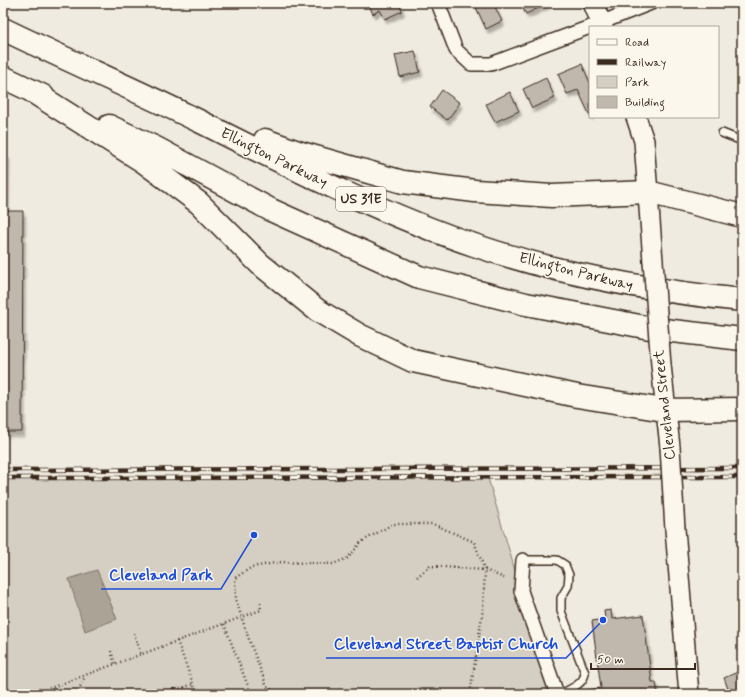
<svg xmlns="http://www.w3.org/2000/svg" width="745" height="697" font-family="Mynerve,sans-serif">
<defs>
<filter id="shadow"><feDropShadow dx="2.5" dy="4.5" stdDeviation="1" flood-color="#0004"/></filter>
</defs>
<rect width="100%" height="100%" fill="#f0ebe0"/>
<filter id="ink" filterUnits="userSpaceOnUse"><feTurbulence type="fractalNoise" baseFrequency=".025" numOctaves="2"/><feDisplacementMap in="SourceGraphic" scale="8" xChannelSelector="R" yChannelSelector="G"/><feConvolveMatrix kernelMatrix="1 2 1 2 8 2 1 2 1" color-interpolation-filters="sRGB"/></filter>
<g filter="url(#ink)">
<!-- green -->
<path fill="#d5cec3" stroke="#887c70" d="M 488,478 L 521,591 L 557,694 L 3,694 L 3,479 Z"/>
<!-- water -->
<path fill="#aca397" stroke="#7f7367" d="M 97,570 L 117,619 L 85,631 L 69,579 Z"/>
<!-- building -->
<path fill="#c0b8ad" stroke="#3b2a1e" filter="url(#shadow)" d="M 368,3 L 399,3 L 402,11 L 385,19 L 380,10 L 373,14 Z
M 474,3 L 493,3 L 502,21 L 486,29 Z
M 520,3 L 549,3 L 526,14 Z
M 415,51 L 420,72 L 400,77 L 395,55 Z
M 582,64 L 590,83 L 590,116 L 578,90 L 567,94 L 558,74 Z
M 546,78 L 555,98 L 532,108 L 523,89 Z
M 442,90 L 460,103 L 447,120 L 430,107 Z
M 510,92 L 519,111 L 495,122 L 486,104 Z
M 3,155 L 7,155 L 6,211 L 23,211 L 22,432 L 3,432 Z
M 611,610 L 612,619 L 643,615 L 652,682 L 656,682 L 658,694 L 588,694 L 587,690 L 601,688 L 592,621 L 605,619 L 604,611 Z
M 742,670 L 742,693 L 730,694 L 724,678 Z
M 175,688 L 178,694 L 161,694 Z"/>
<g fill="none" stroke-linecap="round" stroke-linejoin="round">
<defs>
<path id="service" d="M 722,133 L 742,141
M 523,560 L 557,560 L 565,565 L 569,575 L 568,586 L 561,598 L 561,611 L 585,673 C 584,684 570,689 561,694"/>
<path id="minor" d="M 438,3 L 456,50 L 471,64 L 491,64 L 590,27
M 595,25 L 651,3
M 523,560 L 521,591 L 557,694"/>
<path id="secondary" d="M 593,3 L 603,27
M 636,117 L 644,141 L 653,261
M 661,365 L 670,447
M 675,529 L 689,694"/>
<path id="motorway" d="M 3,29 C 69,61 136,90 201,122 C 291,167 382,214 477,246 C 563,275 652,291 742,300
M 3,77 L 43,96
M 30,90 L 144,162 L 199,203 L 260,264 L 317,310 L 359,335 L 413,361 L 577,396 L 664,410 L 742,409
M 109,126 L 156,148 L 271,210 L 419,277 L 526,304 L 655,329 L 742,339
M 265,140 L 298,152 L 403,182 L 475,191 L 552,196 L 648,192 L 742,216"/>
</defs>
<!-- service casing -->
<use href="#service" stroke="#3b2a1e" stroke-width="10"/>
<!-- minor casing -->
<use href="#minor" stroke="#3b2a1e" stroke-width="16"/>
<!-- secondary casing -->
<use href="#secondary" stroke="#3b2a1e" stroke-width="22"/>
<!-- motorway casing -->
<use href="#motorway" stroke="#3b2a1e" stroke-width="25"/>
<!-- path -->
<path stroke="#3b2a1e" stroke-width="2.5" stroke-dasharray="1 3" stroke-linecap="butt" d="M 417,577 L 430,566 L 485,570 L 504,578
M 224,624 L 251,694
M 134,633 L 141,655
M 177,641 L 193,684
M 111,651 L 115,664
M 184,687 L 187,694
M 180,689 L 193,684 L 197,694
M 34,694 L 261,610 L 260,602
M 77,694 L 85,676
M 278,694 L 267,687 L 247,634 L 236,600 L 235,578 L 252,567 L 281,562 L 333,564 L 348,558 L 361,542 L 393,524 L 433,524 L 474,542 L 485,570 L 483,609 L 470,694"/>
<!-- service -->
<use href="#service" stroke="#fbf7ec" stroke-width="7"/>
<!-- minor -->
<use href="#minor" stroke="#fbf7ec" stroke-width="13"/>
<!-- secondary -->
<use href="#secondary" stroke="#fbf7ec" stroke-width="19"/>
<!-- motorway -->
<use href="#motorway" stroke="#fbf7ec" stroke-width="22"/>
<defs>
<path id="rail" d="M 3,470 L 742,468
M 3,478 L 742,477"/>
</defs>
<!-- rail casing -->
<use href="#rail" stroke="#3b2a1e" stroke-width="4.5"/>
<!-- rail -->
<use href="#rail" stroke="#fbf7ec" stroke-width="3" stroke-dasharray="9" stroke-linecap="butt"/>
<defs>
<path id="secondary-bridge" d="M 653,261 L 661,365
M 670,447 L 675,529"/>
</defs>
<!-- secondary-bridge casing -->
<use href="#secondary-bridge" stroke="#3b2a1e" stroke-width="22" stroke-linecap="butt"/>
<!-- secondary-bridge -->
<use href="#secondary-bridge" stroke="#fbf7ec" stroke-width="19"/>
</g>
</g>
<g text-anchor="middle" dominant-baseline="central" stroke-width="3" stroke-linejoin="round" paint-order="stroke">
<!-- shield labels -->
<rect fill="#fbf7ec" stroke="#75685c" stroke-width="1" x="336" y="187" width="50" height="24" rx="3"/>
<g font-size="14" font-weight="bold" fill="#3b2a1e">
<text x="361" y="199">US 31E</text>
</g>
<!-- street labels -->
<g font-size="15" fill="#3b2a1e" stroke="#fbf7ec">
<text transform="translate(274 158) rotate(26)">Ellington Parkway</text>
<text transform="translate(576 272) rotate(14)">Ellington Parkway</text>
<text transform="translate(665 405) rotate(-96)">Cleveland Street</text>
</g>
</g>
<!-- callouts -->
<path fill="none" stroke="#1d4ed8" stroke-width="1.5" d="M254 535L221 589H101M603 620L566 658H326"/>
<g fill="#1d4ed8" stroke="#fbf7ec" stroke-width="1.5">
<circle cx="254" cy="535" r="4"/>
<circle cx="603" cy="620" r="4"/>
</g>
<g font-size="16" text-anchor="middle" font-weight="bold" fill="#1d4ed8" stroke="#fbf7ec" stroke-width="3" stroke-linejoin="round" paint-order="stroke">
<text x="161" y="580">Cleveland Park</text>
<text x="446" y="649">Cleveland Street Baptist Church</text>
</g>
<!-- margin -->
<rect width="745" height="697" fill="none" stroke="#fbf7ec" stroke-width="16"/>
<rect x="8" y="8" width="729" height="681" fill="none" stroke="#3b2a1e" stroke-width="1.5" filter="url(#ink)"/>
<!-- legend -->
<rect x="589" y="26" width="130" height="92" fill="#fbf7ec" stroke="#aea59a"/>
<rect x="597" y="39" width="20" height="6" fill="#fbf7ec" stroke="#aea59a"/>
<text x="625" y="46" font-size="12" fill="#3b2a1e">Road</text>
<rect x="597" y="59" width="20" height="6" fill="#3b2a1e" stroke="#aea59a"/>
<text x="625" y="66" font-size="12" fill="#3b2a1e">Railway</text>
<rect x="597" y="76" width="20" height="12" fill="#d5cec3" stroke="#aea59a"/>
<text x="625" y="86" font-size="12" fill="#3b2a1e">Park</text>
<rect x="597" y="96" width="20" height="12" fill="#c0b8ad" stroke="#aea59a"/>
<text x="625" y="106" font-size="12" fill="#3b2a1e">Building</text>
<!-- scale -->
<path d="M591 663v6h104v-6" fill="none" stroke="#3b2a1e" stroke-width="2"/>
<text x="597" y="663" font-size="12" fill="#3b2a1e" stroke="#fbf7ec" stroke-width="3" paint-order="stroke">50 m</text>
</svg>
